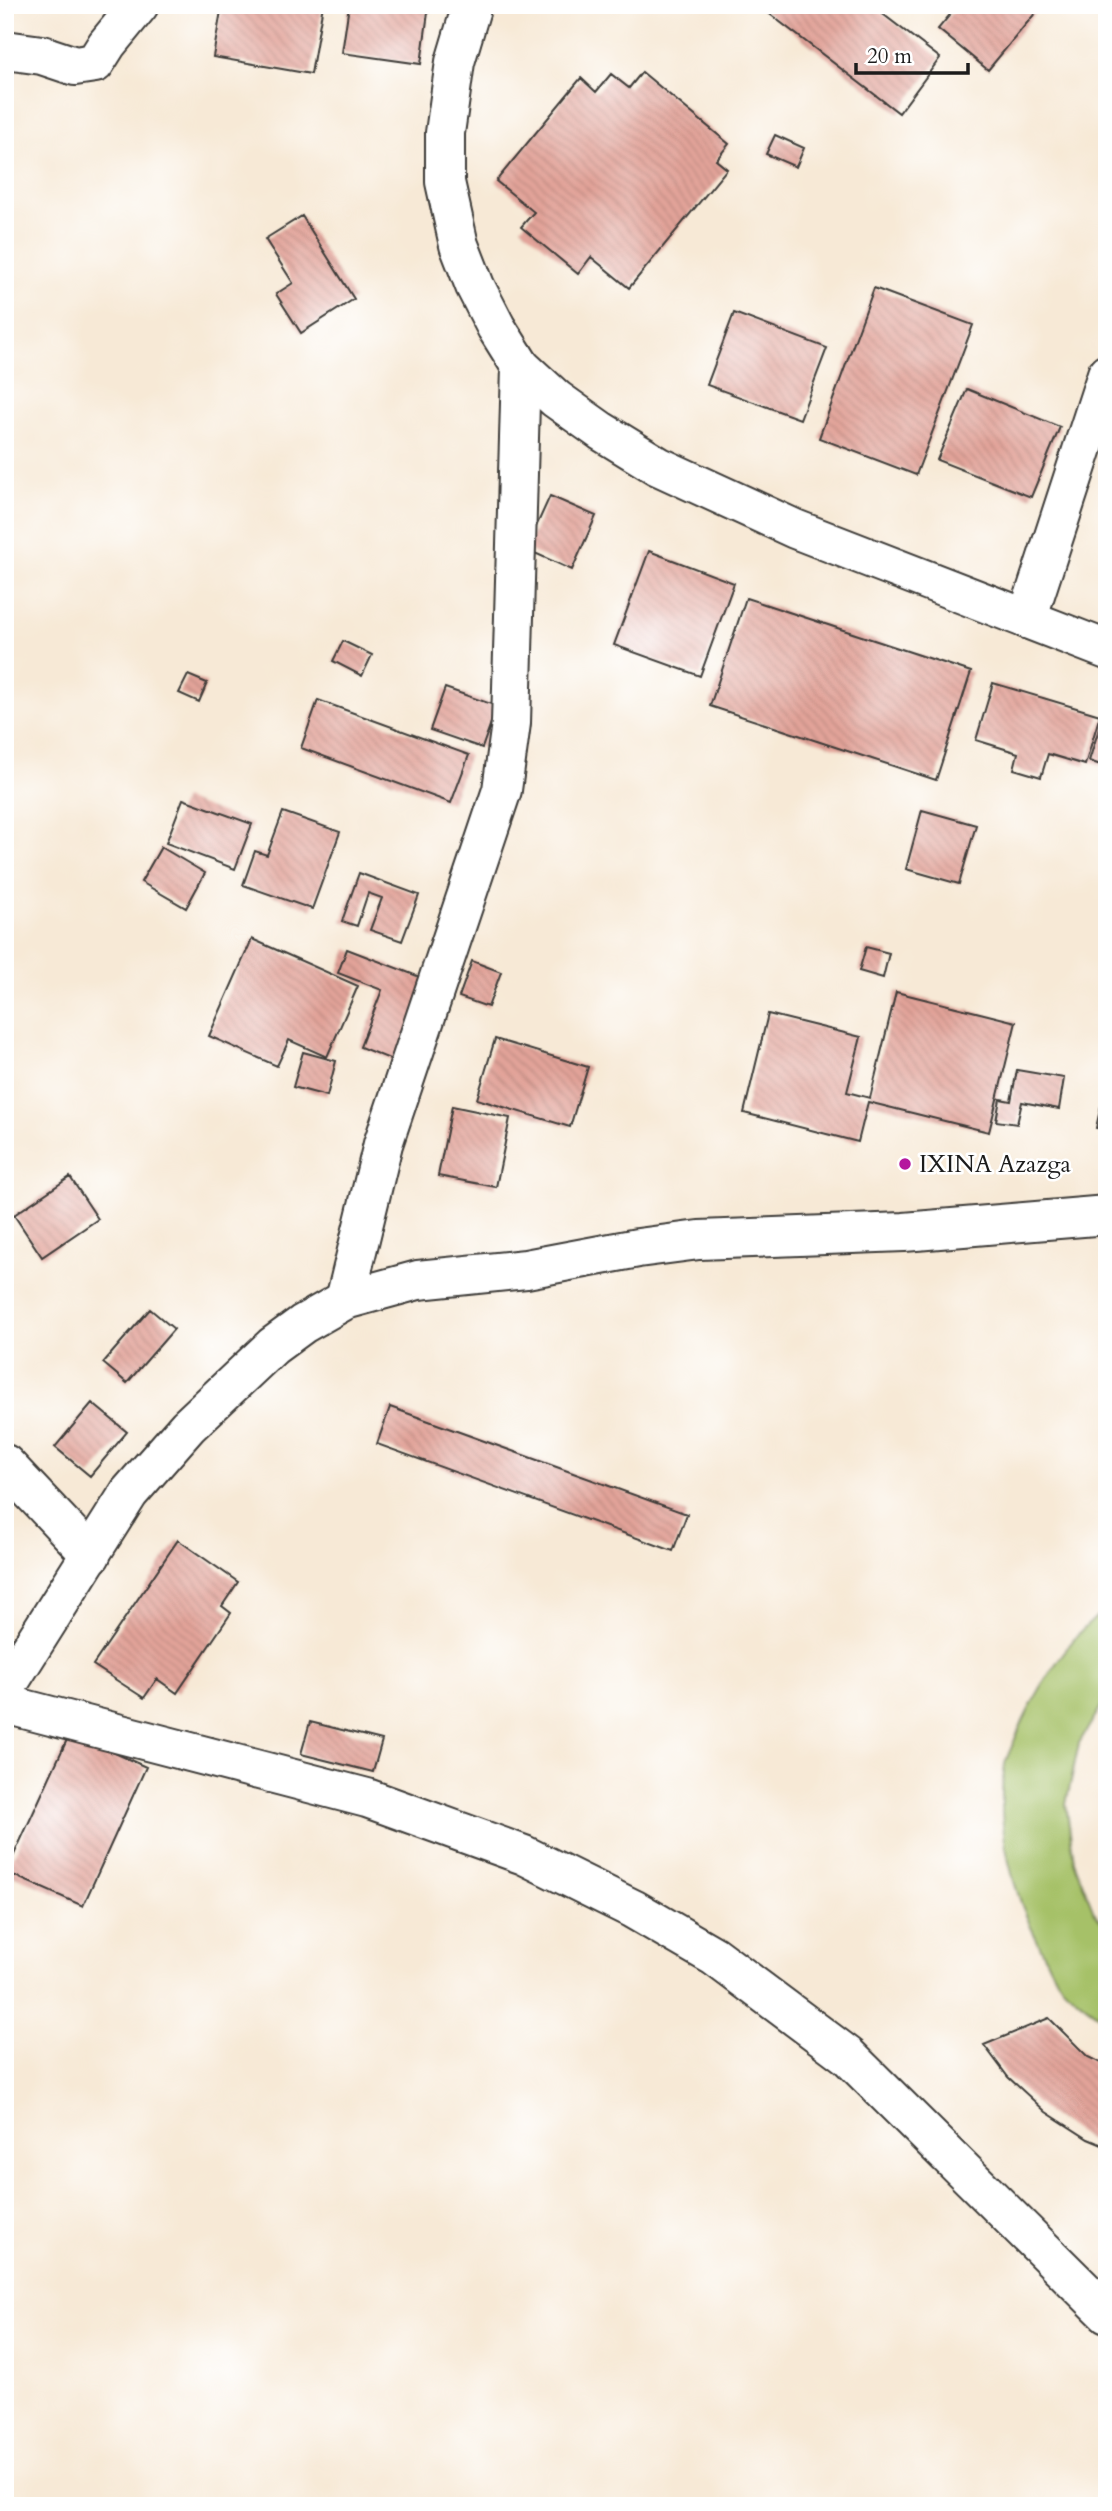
<svg xmlns="http://www.w3.org/2000/svg" width="1112" height="2511" font-family="Cardo,serif">
<defs>
<pattern id="building-back-hatch" width="6" height="6" patternUnits="userSpaceOnUse" patternTransform="scale(1.75)"><rect width="6" height="6" fill="#e2a399"/><path d="M-1 5l2 2M0 0l6 6M5-1l2 2" fill="none" stroke="#c18c83"/></pattern>
</defs>
<rect width="100%" height="100%" fill="#fff"/>
<filter id="ink" filterUnits="userSpaceOnUse"><feTurbulence type="fractalNoise" baseFrequency=".0143" numOctaves="2"/><feDisplacementMap in="SourceGraphic" scale="14" xChannelSelector="R" yChannelSelector="G"/><feConvolveMatrix kernelMatrix="1 2 1 2 8 2 1 2 1" color-interpolation-filters="sRGB"/></filter>
<filter id="wash" filterUnits="userSpaceOnUse"><feTurbulence type="fractalNoise" baseFrequency=".00686" numOctaves="4" result="noise"/><feDisplacementMap in="SourceGraphic" scale="28" xChannelSelector="R" yChannelSelector="G"/><feGaussianBlur stdDeviation="1.57" result="paint"/><feColorMatrix in="noise" values="0 0 0 0 0 0 0 0 0 0 0 0 0 0 0 0 0 1.4 0 .05"/><feComposite in="paint" operator="in"/></filter>
<g filter="url(#wash)">
<rect width="100%" height="100%" fill="#f7e9d6"/>
<!-- park -->
<path fill="#a6c168" stroke="#616e42" stroke-width="2" d="M 1107,1610 L 1107,1697 L 1079,1743 L 1066,1804 L 1074,1861 L 1094,1912 L 1107,1927 L 1107,2020 C 1092,2012 1067,1992 1057,1979 C 1051,1971 1047,1960 1042,1950 C 1013,1895 994,1827 1005,1764 C 1007,1756 1012,1747 1015,1739 C 1032,1699 1068,1633 1107,1610 Z"/>
<g id="blocks">
<!-- building -->
<path fill="url(#building-back-hatch)" d="M 222,5 L 323,5 L 311,74 L 213,57 Z
M 349,5 L 429,5 L 421,64 L 342,53 Z
M 758,5 L 871,5 L 940,58 L 899,113 Z
M 958,5 L 1042,5 L 988,70 L 938,29 Z
M 642,72 L 729,144 L 716,160 L 727,169 L 629,288 L 591,257 L 578,274 L 521,227 L 534,212 L 496,181 L 581,78 L 596,92 L 611,74 L 629,88 Z
M 775,135 L 804,148 L 796,167 L 766,154 Z
M 302,216 L 354,299 L 301,333 L 276,294 L 293,283 L 265,239 Z
M 874,288 L 973,325 L 916,475 L 819,438 Z
M 734,313 L 827,348 L 800,419 L 707,385 Z
M 967,389 L 1060,427 L 1031,497 L 937,460 Z
M 550,496 L 596,516 L 572,570 L 526,549 Z
M 649,551 L 734,583 L 700,676 L 614,645 Z
M 746,598 L 971,672 L 936,780 L 710,706 Z
M 343,641 L 372,655 L 362,676 L 333,661 Z
M 188,675 L 207,683 L 199,702 L 179,693 Z
M 993,683 L 1100,715 L 1085,765 L 1048,754 L 1041,777 L 1014,769 L 1018,753 L 976,740 Z
M 445,688 L 497,706 L 482,748 L 430,730 Z
M 318,700 L 469,755 L 451,803 L 301,748 Z
M 1102,719 L 1107,721 L 1107,767 L 1089,761 Z
M 183,799 L 252,824 L 235,869 L 166,843 Z
M 922,810 L 976,825 L 959,884 L 906,869 Z
M 283,812 L 340,832 L 312,909 L 243,885 L 255,851 L 267,855 Z
M 161,847 L 205,873 L 186,908 L 141,882 Z
M 359,873 L 419,895 L 402,941 L 370,930 L 382,898 L 368,893 L 357,926 L 342,921 Z
M 252,939 L 358,986 L 327,1057 L 289,1040 L 277,1066 L 209,1036 Z
M 866,947 L 889,953 L 883,978 L 859,971 Z
M 347,949 L 433,982 L 402,1064 L 360,1047 L 382,990 L 338,973 Z
M 472,961 L 501,972 L 488,1007 L 459,997 Z
M 896,992 L 1016,1022 L 989,1132 L 868,1102 L 858,1142 L 744,1113 L 768,1014 L 861,1037 L 847,1092 L 870,1098 Z
M 495,1039 L 588,1067 L 570,1127 L 477,1099 Z
M 303,1052 L 336,1061 L 327,1096 L 293,1087 Z
M 1017,1070 L 1064,1078 L 1059,1109 L 1022,1102 L 1017,1124 L 996,1121 L 1000,1099 L 1011,1101 Z
M 1106,1083 L 1107,1083 L 1107,1130 L 1096,1128 Z
M 452,1106 L 510,1118 L 496,1187 L 438,1176 Z
M 70,1177 L 98,1219 L 42,1257 L 14,1215 Z
M 150,1309 L 174,1329 L 127,1383 L 103,1363 Z
M 92,1403 L 127,1432 L 90,1476 L 55,1447 Z
M 390,1407 L 687,1514 L 673,1551 L 377,1444 Z
M 178,1540 L 238,1582 L 222,1606 L 231,1613 L 177,1693 L 157,1679 L 144,1698 L 93,1665 Z
M 310,1722 L 382,1740 L 373,1772 L 301,1754 Z
M 70,1733 L 146,1767 L 83,1906 L 6,1872 Z
M 1049,2018 L 1088,2057 L 1107,2066 L 1107,2147 L 1088,2139 L 1046,2112 L 1008,2077 L 984,2045 Z"/>
</g>
</g>
<g filter="url(#ink)">
<use href="#blocks" fill-opacity="0" stroke="#3d3b38" stroke-width="2"/>
<g fill="none" stroke-linecap="round" stroke-linejoin="round">
<defs>
<path id="minor" d="M 5,50 L 42,55 L 75,66 L 95,63 L 107,44 L 139,5
M 1027,619 L 1107,374
M 345,1300 L 383,1144 L 502,790 L 511,723 L 521,367
M 5,1464 L 91,1555
M 5,1704 L 367,1798 L 524,1855 L 633,1909 L 714,1956 L 848,2056 L 1107,2313"/>
<path id="primary" d="M 472,5 L 455,62 L 445,133 L 445,182 L 459,245 L 475,286 L 496,327 L 521,367 L 556,399 L 601,431 L 658,466 L 795,529 L 1107,650
M 5,1689 L 129,1493 L 188,1426 L 273,1346 L 303,1324 L 345,1300 L 418,1280 L 526,1269 L 638,1248 L 699,1240 L 904,1232 L 1107,1215"/>
</defs>
<!-- minor casing -->
<use href="#minor" stroke="#3d3b38" stroke-width="42"/>
<!-- primary casing -->
<use href="#primary" stroke="#3d3b38" stroke-width="42"/>
<!-- minor -->
<use href="#minor" stroke="#fff" stroke-width="38"/>
<!-- primary -->
<use href="#primary" stroke="#fff" stroke-width="38"/>
</g>
</g>
<!-- markers -->
<circle fill="#b5179e" stroke="#fff" stroke-width="2.5" cx="905" cy="1164" r="7"/>
<g text-anchor="middle" dominant-baseline="central" stroke-width="5" stroke-linejoin="round" paint-order="stroke">
<!-- poi labels -->
<g font-size="24" fill="#1c1c1c" stroke="#fff" text-anchor="start">
<text x="919" y="1164">IXINA Azazga</text>
</g>
</g>
<!-- margin -->
<rect width="1112" height="2511" fill="none" stroke="#fff" stroke-width="28"/>
<!-- scale -->
<path d="M856 63v10h112v-10" fill="none" stroke="#1c1c1c" stroke-width="3.5"/>
<text x="867" y="63" font-size="21" fill="#1c1c1c" stroke="#ffffff" stroke-width="5" paint-order="stroke">20 m</text>
</svg>
